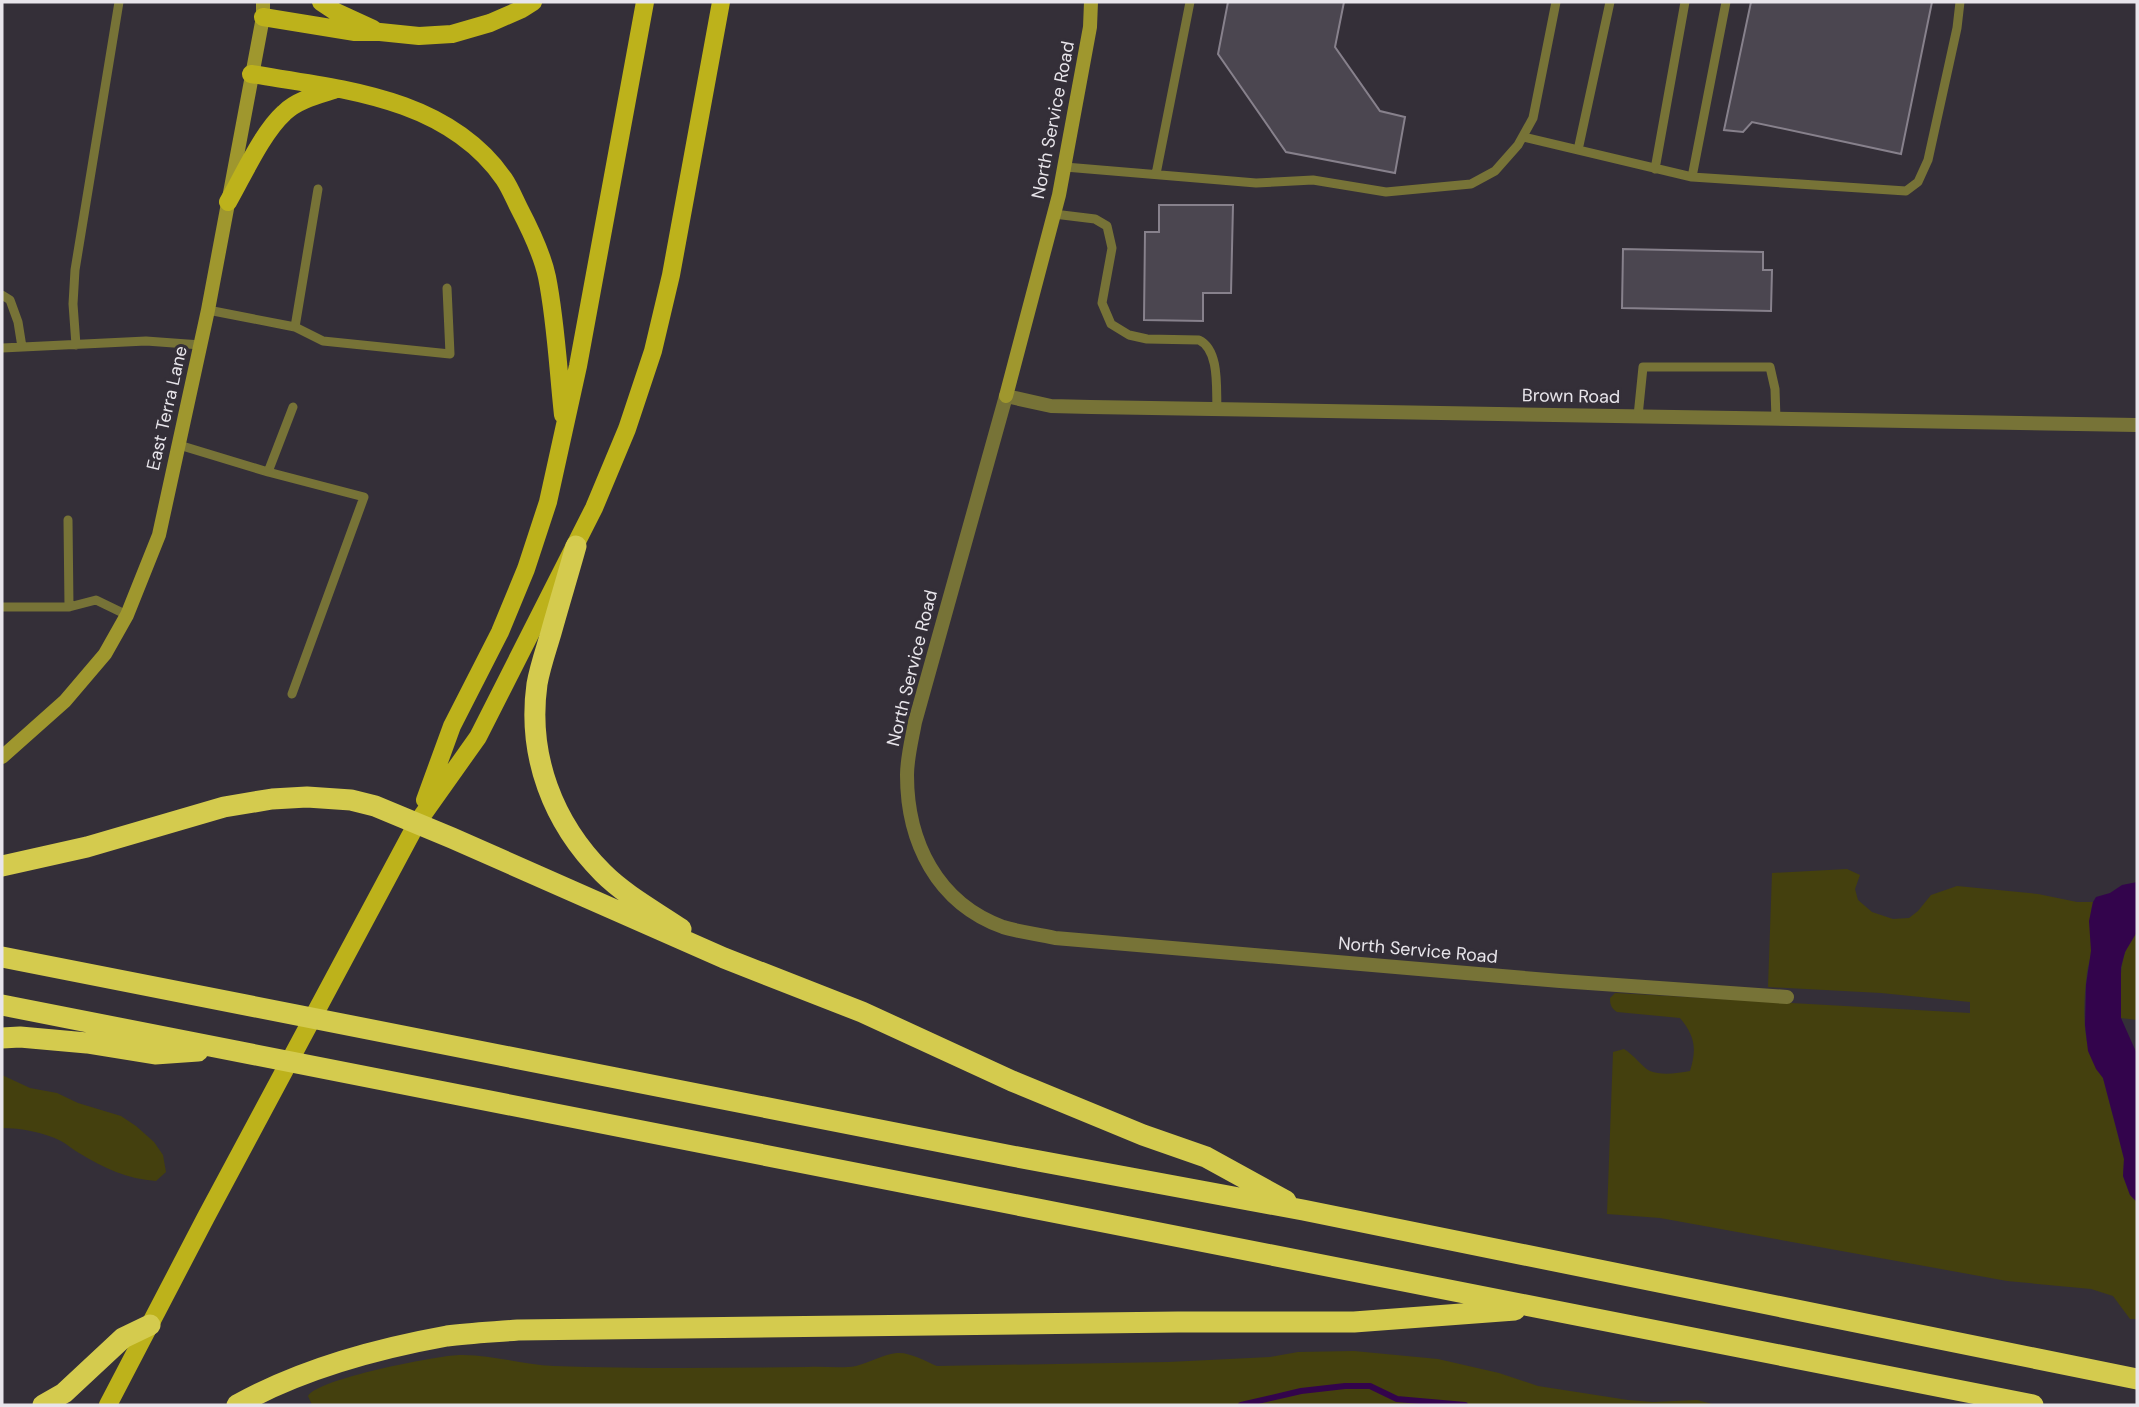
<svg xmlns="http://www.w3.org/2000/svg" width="2139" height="1407" font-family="'DM Sans',sans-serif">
<rect width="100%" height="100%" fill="#342f38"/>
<!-- green -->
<path fill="#44400e" d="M 1847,869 L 1860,875 L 1855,889 L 1858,900 L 1872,912 L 1893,919 L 1909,918 L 1918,911 L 1931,895 L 1957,886 L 2038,894 L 2077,902 L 2093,902 C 2088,919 2092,934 2091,951 C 2091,958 2088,965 2087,972 C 2083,1007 2080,1049 2103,1078 L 2124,1159 L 2123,1176 L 2130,1195 L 2137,1202 L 2137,1319 L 2130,1319 L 2113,1296 L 2091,1289 L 2007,1281 L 1660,1218 L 1607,1214 L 1613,1052 L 1624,1049 C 1633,1054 1643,1068 1650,1071 C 1662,1076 1678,1073 1690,1071 C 1697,1049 1695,1036 1680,1018 L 1617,1012 C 1611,1008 1610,1004 1610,998 L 1615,993 L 1970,1013 L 1970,1002 L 1881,993 L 1768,987 L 1772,873 Z
M 2137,932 L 2137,1020 L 2121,1018 C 2121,988 2116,956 2137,932 Z
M 2,1075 L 30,1088 L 57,1093 L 78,1103 L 121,1116 L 136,1126 L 154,1142 L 163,1155 L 166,1172 L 156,1181 C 127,1179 104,1168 79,1153 C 73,1150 67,1144 61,1141 C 43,1132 21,1128 2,1128 Z
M 1354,1351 L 1438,1359 L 1499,1373 L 1538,1386 L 1628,1400 L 1653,1402 L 1697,1400 L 1716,1405 L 312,1405 L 308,1396 C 317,1379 435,1356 459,1355 C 491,1354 522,1365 554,1366 C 638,1369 724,1368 808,1367 C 824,1366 841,1369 856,1366 C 869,1363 884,1354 897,1353 C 910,1352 925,1361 937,1366 L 1168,1362 L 1270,1357 L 1298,1352 Z"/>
<!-- water -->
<path fill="#33044c" d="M 2137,882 L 2137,932 L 2125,952 L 2121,967 L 2121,1018 L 2137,1054 L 2137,1202 L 2130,1195 L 2123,1176 L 2124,1159 L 2118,1135 L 2103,1078 L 2096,1069 L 2088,1051 L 2085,1025 L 2086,985 L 2091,951 L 2089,921 L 2093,902 L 2096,897 L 2110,893 L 2122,885 Z"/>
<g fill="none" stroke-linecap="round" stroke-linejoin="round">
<!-- stream -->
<path stroke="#33044c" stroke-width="6" d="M 1241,1405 L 1301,1391 L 1345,1386 L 1370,1386 L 1397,1399 L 1465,1405"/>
</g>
<!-- building -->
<path fill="#4b4650" stroke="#87818c" stroke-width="2" d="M 1228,2 L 1344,2 L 1335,47 L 1380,111 L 1405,117 L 1395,173 L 1286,152 L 1218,54 Z
M 1751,2 L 1932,2 L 1901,154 L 1752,122 L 1743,132 L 1724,130 Z
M 1159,205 L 1233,205 L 1231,293 L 1203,293 L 1203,321 L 1144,320 L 1145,232 L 1159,232 Z
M 1623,249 L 1763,252 L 1763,270 L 1772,270 L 1771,311 L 1622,308 Z"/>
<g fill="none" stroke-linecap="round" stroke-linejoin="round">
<!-- lane -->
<path stroke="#777337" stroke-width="9" d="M 1523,137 L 1692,177 L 1906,191 L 1918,182 L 1928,160 L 1957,28 L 1960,2
M 1578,150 L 1610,2
M 1065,167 L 1256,183 L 1313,180 L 1386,192 L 1471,184 L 1495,171 L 1518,145 L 1533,118 L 1556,2
M 1655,169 L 1685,2
M 1156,174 L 1190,2
M 1692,177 L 1726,2
M 1054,214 L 1095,219 L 1107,226 L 1112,248 L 1102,303 L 1111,324 L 1129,335 L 1147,339 L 1199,340 C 1220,350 1216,389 1217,409
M 2,295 L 10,300 L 18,322 L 22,347
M 208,310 L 295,327 L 323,341 L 450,354 L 447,288
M 295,327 L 318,189
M 76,345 L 73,304 L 75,270 L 119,2
M 2,348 L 146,341 L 201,345
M 1638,416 L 1643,367 L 1770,367 L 1775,389 L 1776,419
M 179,445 L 268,472 L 293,407
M 268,472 L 364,497 L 292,694
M 68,520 L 69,607
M 2,607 L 69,607 L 96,600 L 127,615"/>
<!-- street -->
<path stroke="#777337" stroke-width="14" d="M 1787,997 L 1560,981 L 1055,938 C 1038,934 1019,932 1003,927 C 937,903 907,842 907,775 C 907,758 912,739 915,722 L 1006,396 L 1051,406 L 1091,407 L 2137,425"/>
<!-- secondary -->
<path stroke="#9f972e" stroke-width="14" d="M 1006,396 L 1059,195 L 1090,27 L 1091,2
M 2,757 L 65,701 L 105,654 L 127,615 L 159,535 L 208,310 L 263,17 L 263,2"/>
<!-- primary -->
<path stroke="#bdb21b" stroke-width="18" d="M 321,2 L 336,12 L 373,29
M 263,17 L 355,32 L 380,32 L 419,36 L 452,34 L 490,23 L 522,9 L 533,2
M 251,74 C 341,89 447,97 504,179 C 510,188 514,198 519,208 C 530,229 542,253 547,277 C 556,322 558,369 563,415
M 228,202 C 243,176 262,133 284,113 C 297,100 318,95 334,90
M 425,800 L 452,726 L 500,632 L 526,569 L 548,502 L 578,366 L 645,2
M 108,1405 L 206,1217 L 417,823 L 478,737 L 594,508 L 627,429 L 653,351 L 671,275 L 721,2"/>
<!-- highway -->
<path stroke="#d4cb4e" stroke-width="21" d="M 576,546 C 568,575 559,604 551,633 C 546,650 540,667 537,684 C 527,756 553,823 603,873 C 625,895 656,912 681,929
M 2,866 L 87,847 L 224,807 L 272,799 L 307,797 L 351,800 L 375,806 L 452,838 L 724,958 L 862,1012 L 1012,1081 L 1143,1135 L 1206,1157 L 1286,1201
M 2,957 L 1012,1156 L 1303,1210 L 2137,1379
M 2,1005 L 2033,1405
M 2,1038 L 20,1037 L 87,1043 L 155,1054 L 198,1051
M 43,1405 L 64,1393 L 123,1338 L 150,1325
M 237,1405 C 301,1369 375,1349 447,1336 C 470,1333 494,1332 518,1330 L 1178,1322 L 1354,1322 L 1515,1310"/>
</g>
<g text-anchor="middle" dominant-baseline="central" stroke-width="6" stroke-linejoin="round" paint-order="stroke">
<!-- street labels -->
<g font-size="18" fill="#e8e5eb" stroke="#342f38">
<text transform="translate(1053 120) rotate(-79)">North Service Road</text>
<text transform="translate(1571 396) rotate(1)">Brown Road</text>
<text transform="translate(167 408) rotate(-77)">East Terra Lane</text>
<text transform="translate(912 668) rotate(-76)">North Service Road</text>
<text transform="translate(1418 950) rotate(5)">North Service Road</text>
</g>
</g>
<!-- border -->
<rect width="2139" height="1407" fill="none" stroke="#e8e5eb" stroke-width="7"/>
</svg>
